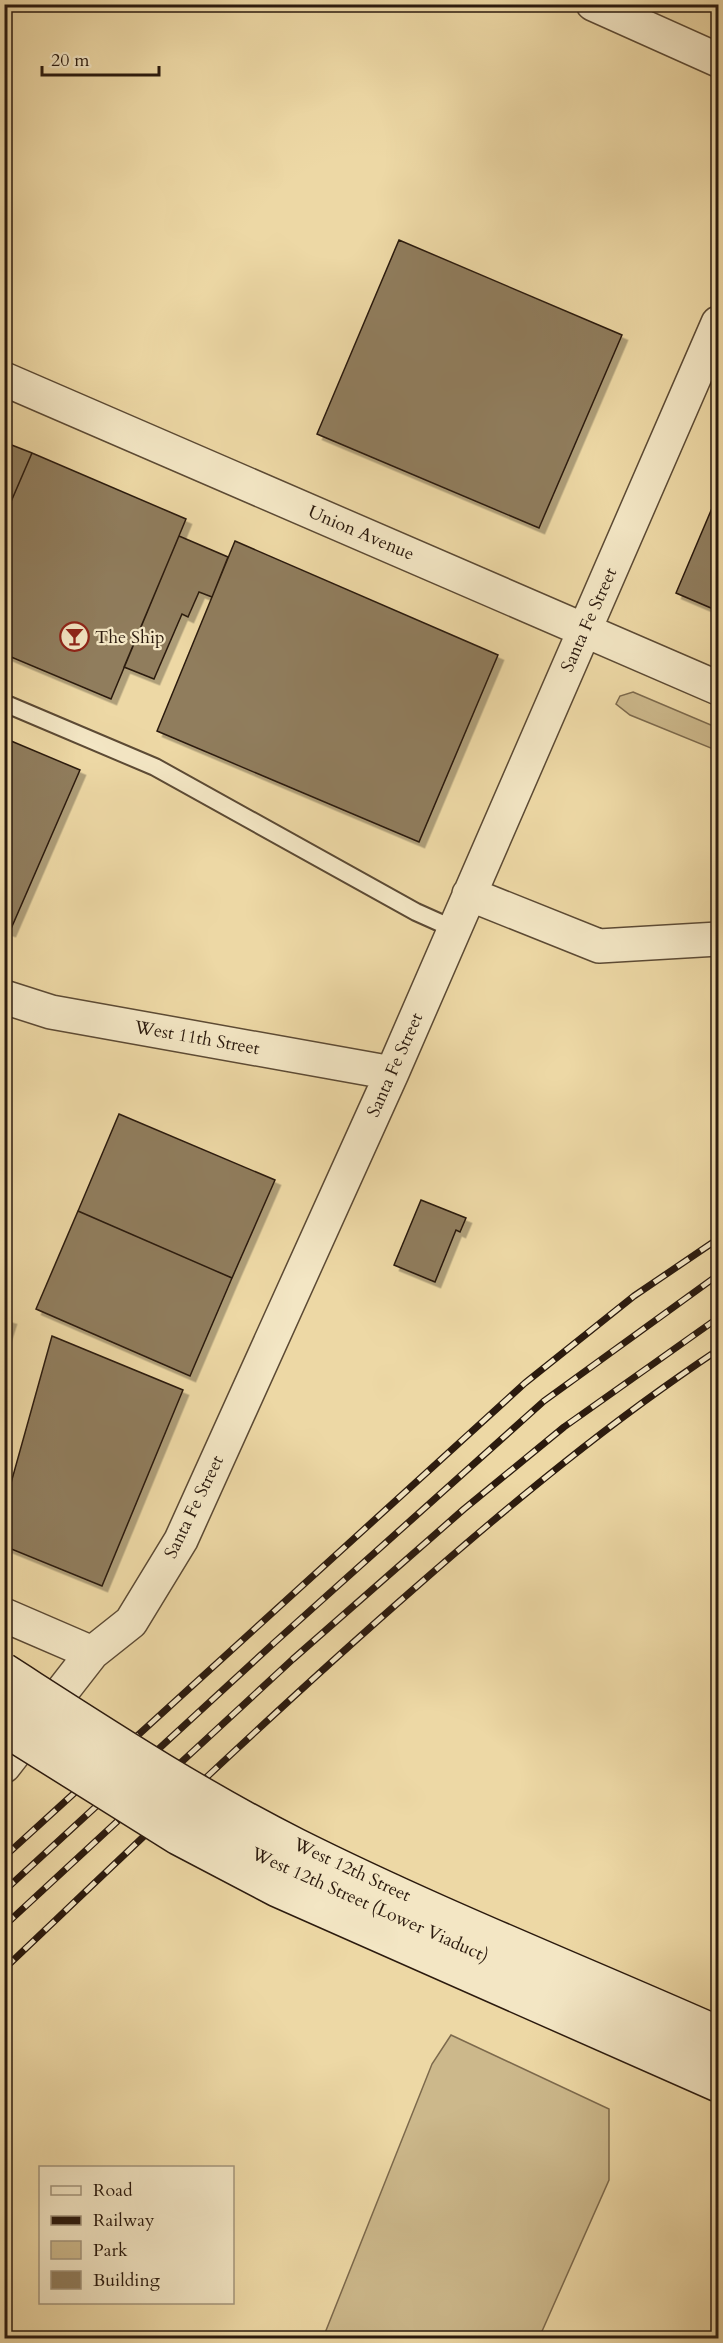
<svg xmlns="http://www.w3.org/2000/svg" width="723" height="2343" font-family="Cardo,serif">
<defs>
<filter id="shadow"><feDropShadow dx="5.5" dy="5.5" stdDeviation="0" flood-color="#0004"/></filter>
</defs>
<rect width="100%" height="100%" fill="#edd8a5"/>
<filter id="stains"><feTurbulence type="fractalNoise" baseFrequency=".00333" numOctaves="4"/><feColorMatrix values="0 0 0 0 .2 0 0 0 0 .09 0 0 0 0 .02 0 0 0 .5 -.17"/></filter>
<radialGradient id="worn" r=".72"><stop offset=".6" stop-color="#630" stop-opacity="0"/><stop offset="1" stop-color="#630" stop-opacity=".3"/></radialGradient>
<!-- green -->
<path fill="#ccb88b" stroke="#7c694c" stroke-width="1.5" d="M 633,692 L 718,728 L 718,751 L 630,715 L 616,704 L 620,696 Z
M 451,2035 L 609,2109 L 609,2180 L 539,2338 L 323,2338 L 432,2064 Z"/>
<!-- building -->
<path fill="#907d5d" stroke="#2b1a0e" stroke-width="1.5" filter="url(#shadow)" d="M 399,240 L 622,335 L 539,528 L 317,434 Z
M 4,442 L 32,453 L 4,518 Z
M 32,453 L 186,519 L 111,699 L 4,654 L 4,518 Z
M 718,494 L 718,611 L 676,593 Z
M 179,536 L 228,557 L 212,597 L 199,592 L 188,617 L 182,614 L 154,679 L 124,667 Z
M 235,541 L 498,655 L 419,842 L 157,731 Z
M 4,738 L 80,770 L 10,931 L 4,929 Z
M 119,1114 L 275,1180 L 232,1278 L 78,1211 Z
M 421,1200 L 466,1218 L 460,1232 L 456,1230 L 435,1282 L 394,1265 Z
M 78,1211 L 232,1278 L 190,1376 L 36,1309 Z
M 4,1317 L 11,1319 L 4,1341 Z
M 52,1336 L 183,1390 L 102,1586 L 4,1546 L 4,1508 Z"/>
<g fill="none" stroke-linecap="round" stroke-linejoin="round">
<defs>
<path id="lane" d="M 4,703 L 155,767 L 416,912 L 454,929"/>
<path id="street" d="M 593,4 L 718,60
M 4,379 L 718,688
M 469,894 L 599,946 L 718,939
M 4,997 L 51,1012 L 392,1073
M 4,1615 L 92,1653
M 4,1766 L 92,1653 L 131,1622 L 181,1540 L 392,1073 L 718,323"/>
</defs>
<!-- lane casing -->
<use href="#lane" stroke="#5c4a34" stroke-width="20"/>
<!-- street casing -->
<use href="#street" stroke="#5c4a34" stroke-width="36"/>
<!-- lane -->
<use href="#lane" stroke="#f3e6c4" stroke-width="16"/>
<!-- street -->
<use href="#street" stroke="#f3e6c4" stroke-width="33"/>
<defs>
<path id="rail" d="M 4,1857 L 525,1383 L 634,1296 L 718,1239
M 4,1891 L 275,1642 L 544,1401 L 718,1275
M 4,1926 L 293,1659 L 464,1509 L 564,1427 L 718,1318
M 4,1969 C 140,1840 275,1710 416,1587 C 513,1502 611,1421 718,1350"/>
</defs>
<!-- rail casing -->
<use href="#rail" stroke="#2b1a0e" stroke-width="7"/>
<!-- rail -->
<use href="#rail" stroke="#f3e6c4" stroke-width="4.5" stroke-dasharray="14" stroke-linecap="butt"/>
<defs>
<path id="street-bridge" d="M 4,1705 L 216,1834 L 287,1871 L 718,2058"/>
<path id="secondary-bridge" d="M 4,1670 C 99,1731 196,1795 296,1845 C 434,1914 578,1971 718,2033
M 4,1729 L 178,1838 L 277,1890 L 718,2085"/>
</defs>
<!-- street-bridge casing -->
<use href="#street-bridge" stroke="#5c4a34" stroke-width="36" stroke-linecap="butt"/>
<!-- secondary-bridge casing -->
<use href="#secondary-bridge" stroke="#2b1a0e" stroke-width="36" stroke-linecap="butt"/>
<!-- street-bridge -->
<use href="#street-bridge" stroke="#f3e6c4" stroke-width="33"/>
<!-- secondary-bridge -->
<use href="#secondary-bridge" stroke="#f3e6c4" stroke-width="33"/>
</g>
<!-- icons -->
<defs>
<symbol id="bar-ring" viewBox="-11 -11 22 22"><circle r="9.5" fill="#f3e6c4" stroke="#8f2418" stroke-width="1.5"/><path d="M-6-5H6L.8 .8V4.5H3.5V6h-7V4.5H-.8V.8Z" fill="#8f2418"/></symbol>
</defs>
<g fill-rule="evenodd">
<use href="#bar-ring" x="58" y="620" width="33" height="33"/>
</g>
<g text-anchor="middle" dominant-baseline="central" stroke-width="4.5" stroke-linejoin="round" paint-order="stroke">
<!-- street labels -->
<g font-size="18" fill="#2b1a0e" stroke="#f3e6c4">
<text transform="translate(361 533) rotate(23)">Union Avenue</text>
<text transform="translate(589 620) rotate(-66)">Santa Fe Street</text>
<text transform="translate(197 1038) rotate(10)">West 11th Street</text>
<text transform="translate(395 1065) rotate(-66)">Santa Fe Street</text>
<text transform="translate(194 1507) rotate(-64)">Santa Fe Street</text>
<text transform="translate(352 1870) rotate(25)">West 12th Street</text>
<text transform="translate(370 1905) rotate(24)">West 12th Street (Lower Viaduct)</text>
</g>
<!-- poi labels -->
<g font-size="18" fill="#2b1a0e" stroke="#f3e6c4" text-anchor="start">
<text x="95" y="637">The Ship</text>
</g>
</g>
<!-- margin -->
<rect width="723" height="2343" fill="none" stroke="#edd8a5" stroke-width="24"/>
<rect x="6" y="6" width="711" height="2331" fill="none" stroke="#2b1a0e" stroke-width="3"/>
<rect x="12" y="12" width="699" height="2319" fill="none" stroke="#2b1a0e" stroke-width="1.5"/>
<!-- legend -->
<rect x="39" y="2166" width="195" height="138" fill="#f3e6c4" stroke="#a3947b" stroke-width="1.5"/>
<rect x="51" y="2186" width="30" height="9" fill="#f3e6c4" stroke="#a3947b" stroke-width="1.5"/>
<text x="93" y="2196" font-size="18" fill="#2b1a0e">Road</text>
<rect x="51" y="2216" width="30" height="9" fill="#2b1a0e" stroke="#a3947b" stroke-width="1.5"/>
<text x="93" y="2226" font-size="18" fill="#2b1a0e">Railway</text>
<rect x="51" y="2241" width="30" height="18" fill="#ccb88b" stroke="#a3947b" stroke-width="1.5"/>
<text x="93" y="2256" font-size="18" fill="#2b1a0e">Park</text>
<rect x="51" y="2271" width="30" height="18" fill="#907d5d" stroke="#a3947b" stroke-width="1.5"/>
<text x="93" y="2286" font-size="18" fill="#2b1a0e">Building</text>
<!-- scale -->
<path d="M42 66v9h117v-9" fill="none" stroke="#2b1a0e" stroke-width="3"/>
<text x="51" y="66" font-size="18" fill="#2b1a0e" stroke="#f3e6c4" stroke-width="4.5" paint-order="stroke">20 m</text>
<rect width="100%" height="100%" filter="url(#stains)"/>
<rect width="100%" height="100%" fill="url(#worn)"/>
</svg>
